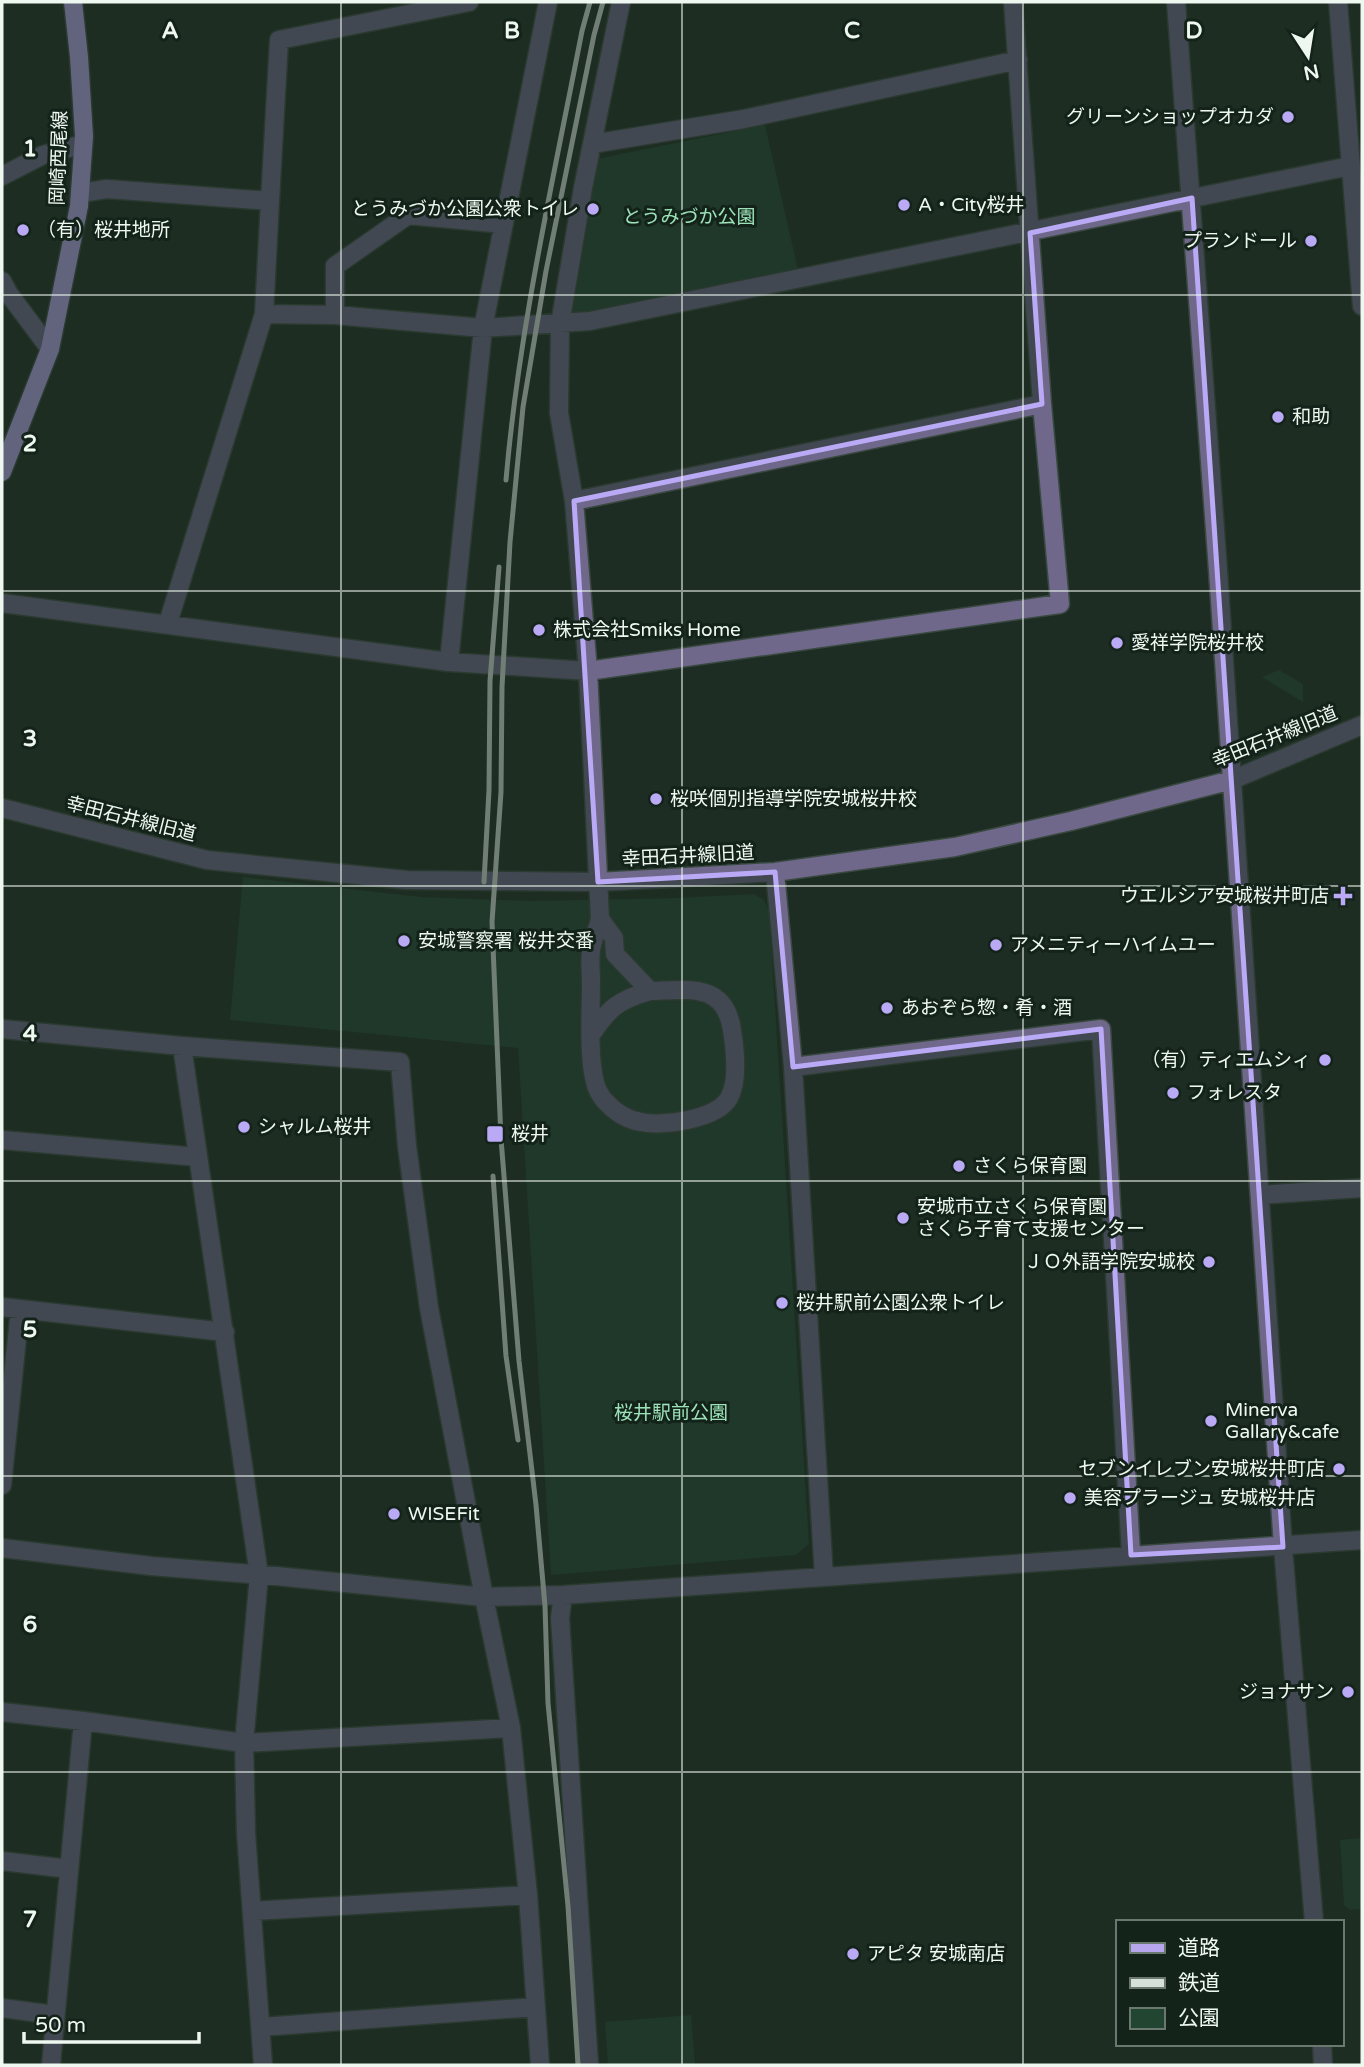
<svg xmlns="http://www.w3.org/2000/svg" width="1364" height="2067" font-family="'Varela Round','Noto Sans JP',sans-serif">
<rect width="100%" height="100%" fill="#1d2d23"/>
<!-- green -->
<path fill="#224532" d="M 765,125 L 798,270 L 571,318 L 564,309 L 591,165 L 601,158 Z
M 1279,670 L 1303,684 L 1303,702 L 1262,677 Z
M 243,877 L 421,897 L 533,901 L 677,898 L 754,894 L 764,900 L 769,912 L 809,1544 L 796,1555 L 551,1575 L 518,1048 L 230,1020 Z
M 1362,1838 L 1362,1909 L 1350,1910 L 1344,1905 L 1340,1840 Z
M 691,2015 L 695,2065 L 608,2065 L 605,2022 Z"/>
<g fill="none" stroke-linecap="round" stroke-linejoin="round">
<defs>
<path id="minor" d="M 1176,2 L 1218,570 L 1283,1547 L 1314,1922
M 1338,2 L 1362,306
M 592,144 L 744,119 L 1018,60
M 2,176 L 43,155 L 83,144
M 80,193 L 107,189 L 270,201 L 264,314 L 168,623
M 270,201 L 279,40 L 469,2
M 2,281 L 9,294 L 50,349
M 264,314 L 335,315 L 483,328 L 590,321 L 1350,166
M 335,315 L 335,266 L 408,215 L 504,224
M 574,501 L 1042,404 L 1013,2
M 2,603 L 449,662 L 588,671 L 1060,604 L 1042,404
M 449,662 L 483,328 L 548,2
M 2,808 L 207,860 L 407,880 L 598,882 L 775,872 L 955,847 L 1071,821 L 1232,780 L 1362,725
M 775,872 L 793,1067 L 824,1577
M 600,919 L 614,938 L 615,954 L 650,991 C 688,990 725,982 732,1030 C 735,1049 739,1081 729,1098 C 717,1119 663,1127 641,1122 C 627,1120 614,1111 605,1101 C 601,1097 596,1088 595,1082 C 588,1056 591,1010 591,982 C 591,970 589,956 592,945 C 594,936 598,928 600,919 L 588,671 L 574,501 L 559,413 L 560,324 L 583,188 L 621,2
M 2,1029 L 182,1046 L 400,1062 L 407,1146 L 429,1308 L 484,1597 L 563,1595 L 1362,1540
M 591,1035 C 609,1008 618,1000 650,991
M 182,1046 L 259,1575 L 244,1743 L 246,1833 L 263,2065
M 793,1067 L 1101,1029 L 1131,1555
M 2,1140 L 198,1157
M 1260,1195 L 1362,1188
M 2,1307 L 225,1332
M 2,1485 L 20,1309
M 2,1548 L 151,1566 L 276,1576 L 484,1597 L 511,1728 L 528,1895 L 540,2065
M 563,1595 L 560,1618 L 589,2065
M 2,1712 L 83,1721 L 51,2065
M 83,1721 L 244,1743 L 511,1728
M 2,1861 L 69,1869
M 252,1911 L 528,1895
M 2,2008 L 55,2015
M 261,2027 L 535,2007
M 1322,2044 L 1323,2065"/>
<path id="major" d="M 2,472 L 50,349 L 79,206 L 84,136 L 79,57 L 73,2"/>
</defs>
<!-- minor casing -->
<use href="#minor" stroke="#3a4940" stroke-width="21"/>
<!-- major casing -->
<use href="#major" stroke="#3a4940" stroke-width="21"/>
<!-- minor -->
<use href="#minor" stroke="#6f688b" stroke-width="18"/>
<!-- major -->
<use href="#major" stroke="#b6a6ee" stroke-width="18"/>
<!-- rail -->
<path stroke="#d6e1d9" stroke-width="5" d="M 506,480 C 519,329 553,181 582,31 L 590,2
M 484,882 L 489,790 L 490,681 L 499,567
M 493,1176 L 506,1356 L 518,1440
M 578,2065 L 568,1906 L 548,1703 L 545,1606 L 536,1505 L 519,1361 L 501,1139 L 492,922 L 501,792 L 502,687 L 510,542 L 523,407 L 546,271 L 594,35 L 603,2"/>
</g>
<!-- marked area -->
<path d="M0 0H1364V2067H0ZM 1192,198 L 1283,1547 L 1131,1555 L 1101,1029 L 793,1067 L 775,872 L 598,882 L 574,501 L 1042,404 L 1030,233 Z" fill="#1d2d23" fill-opacity=".55" fill-rule="evenodd"/>
<path fill="none" stroke="#baaaf6" stroke-width="5" stroke-linejoin="round" d="M 1192,198 L 1283,1547 L 1131,1555 L 1101,1029 L 793,1067 L 775,872 L 598,882 L 574,501 L 1042,404 L 1030,233 Z"/>
<!-- grid -->
<path fill="none" stroke="#eef8f1" stroke-width="2" stroke-opacity="0.55" d="M 341,2 L 341,2065M 682,2 L 682,2065M 1023,2 L 1023,2065M 2,295 L 1362,295M 2,591 L 1362,591M 2,886 L 1362,886M 2,1181 L 1362,1181M 2,1476 L 1362,1476M 2,1772 L 1362,1772"/>
<!-- markers -->
<g fill="#baaaf6" stroke="#13231a" stroke-width="2.5">
<circle cx="1288" cy="117" r="7"/>
<circle cx="904" cy="205" r="7"/>
<circle cx="593" cy="209" r="7"/>
<circle cx="23" cy="230" r="7"/>
<circle cx="1311" cy="241" r="7"/>
<circle cx="1278" cy="417" r="7"/>
<circle cx="539" cy="630" r="7"/>
<circle cx="1117" cy="643" r="7"/>
<circle cx="656" cy="799" r="7"/>
<path d="M1339.5 885.5h7v7h7v7h-7v7h-7v-7h-7v-7h7z"/>
<circle cx="404" cy="941" r="7"/>
<circle cx="996" cy="945" r="7"/>
<circle cx="887" cy="1008" r="7"/>
<circle cx="1325" cy="1060" r="7"/>
<circle cx="1173" cy="1093" r="7"/>
<circle cx="244" cy="1127" r="7"/>
<rect x="486" y="1125" width="18" height="18" rx="3.5"/>
<circle cx="959" cy="1166" r="7"/>
<circle cx="903" cy="1218" r="7"/>
<circle cx="1209" cy="1262" r="7"/>
<circle cx="782" cy="1303" r="7"/>
<circle cx="1211" cy="1421" r="7"/>
<circle cx="1339" cy="1469" r="7"/>
<circle cx="1070" cy="1498" r="7"/>
<circle cx="394" cy="1514" r="7"/>
<circle cx="1348" cy="1692" r="7"/>
<circle cx="853" cy="1954" r="7"/>
</g>
<g text-anchor="middle" dominant-baseline="central" stroke-width="6" stroke-linejoin="round" paint-order="stroke">
<!-- poi labels -->
<g font-size="19" fill="#eef8f1" stroke="#13231a" text-anchor="start">
<text x="1274" y="117" text-anchor="end">グリーンショップオカダ</text>
<text x="918" y="205">A・City桜井</text>
<text x="579" y="209" text-anchor="end">とうみづか公園公衆トイレ</text>
<text x="37" y="230">（有）桜井地所</text>
<text x="1297" y="241" text-anchor="end">プランドール</text>
<text x="1292" y="417">和助</text>
<text x="553" y="630">株式会社Smiks Home</text>
<text x="1131" y="643">愛祥学院桜井校</text>
<text x="670" y="799">桜咲個別指導学院安城桜井校</text>
<text x="1329" y="896" text-anchor="end">ウエルシア安城桜井町店</text>
<text x="418" y="941">安城警察署 桜井交番</text>
<text x="1010" y="945">アメニティーハイムユー</text>
<text x="901" y="1008">あおぞら惣・肴・酒</text>
<text x="1311" y="1060" text-anchor="end">（有）ティエムシィ</text>
<text x="1187" y="1093">フォレスタ</text>
<text x="258" y="1127">シャルム桜井</text>
<text x="511" y="1134">桜井</text>
<text x="973" y="1166">さくら保育園</text>
<text x="917" y="1207">安城市立さくら保育園<tspan x="917" dy="22">さくら子育て支援センター</tspan></text>
<text x="1195" y="1262" text-anchor="end">ＪＯ外語学院安城校</text>
<text x="796" y="1303">桜井駅前公園公衆トイレ</text>
<text x="1225" y="1410">Minerva<tspan x="1225" dy="22">Gallary&amp;cafe</tspan></text>
<text x="1325" y="1469" text-anchor="end">セブンイレブン安城桜井町店</text>
<text x="1084" y="1498">美容プラージュ 安城桜井店</text>
<text x="408" y="1514">WISEFit</text>
<text x="1334" y="1692" text-anchor="end">ジョナサン</text>
<text x="867" y="1954">アピタ 安城南店</text>
</g>
<!-- street labels -->
<g font-size="19" fill="#eef8f1" stroke="#13231a">
<text transform="translate(59 158) rotate(-88)">岡崎西尾線</text>
<text transform="translate(1275 737) rotate(-22)">幸田石井線旧道</text>
<text transform="translate(131 819) rotate(14)">幸田石井線旧道</text>
<text transform="translate(688 856) rotate(-3)">幸田石井線旧道</text>
</g>
<!-- park labels -->
<g font-size="19" fill="#9ce2b9" stroke="#13231a">
<text x="689" y="217">とうみづか公園</text>
<text x="671" y="1413">桜井駅前公園</text>
</g>
</g>
<g font-size="23" text-anchor="middle" font-weight="bold" fill="#eef8f1" stroke="#13231a" stroke-width="6" stroke-linejoin="round" paint-order="stroke">
<text x="170" y="38">A</text>
<text x="512" y="38">B</text>
<text x="852" y="38">C</text>
<text x="1194" y="38">D</text>
<text x="30" y="156">1</text>
<text x="30" y="451">2</text>
<text x="30" y="746">3</text>
<text x="30" y="1041">4</text>
<text x="30" y="1337">5</text>
<text x="30" y="1632">6</text>
<text x="30" y="1927">7</text>
</g>
<!-- border -->
<rect width="1364" height="2067" fill="none" stroke="#eef8f1" stroke-width="7"/>
<!-- legend -->
<rect x="1116" y="1920" width="228" height="126" fill="#13231a" stroke="#6b7870" stroke-width="2"/>
<rect x="1130" y="1943" width="35" height="10" fill="#b6a6ee" stroke="#6b7870" stroke-width="2"/>
<text x="1178" y="1955" font-size="21" fill="#eef8f1">道路</text>
<rect x="1130" y="1978" width="35" height="10" fill="#d6e1d9" stroke="#6b7870" stroke-width="2"/>
<text x="1178" y="1990" font-size="21" fill="#eef8f1">鉄道</text>
<rect x="1130" y="2008" width="35" height="21" fill="#224532" stroke="#6b7870" stroke-width="2"/>
<text x="1178" y="2025" font-size="21" fill="#eef8f1">公園</text>
<!-- north arrow -->
<g transform="translate(1308 56) rotate(168)" stroke="#13231a" stroke-width="5" paint-order="stroke">
<path d="M0-5L12 26L0 18L-12 26Z" fill="#eef8f1"/>
<text y="-10" font-size="19" font-weight="bold" text-anchor="middle" fill="#eef8f1">N</text>
</g>
<!-- scale -->
<path d="M24 2032v10h175v-10" fill="none" stroke="#eef8f1" stroke-width="3.5"/>
<text x="35" y="2032" font-size="21" fill="#eef8f1" stroke="#13231a" stroke-width="5" paint-order="stroke">50 m</text>
</svg>
